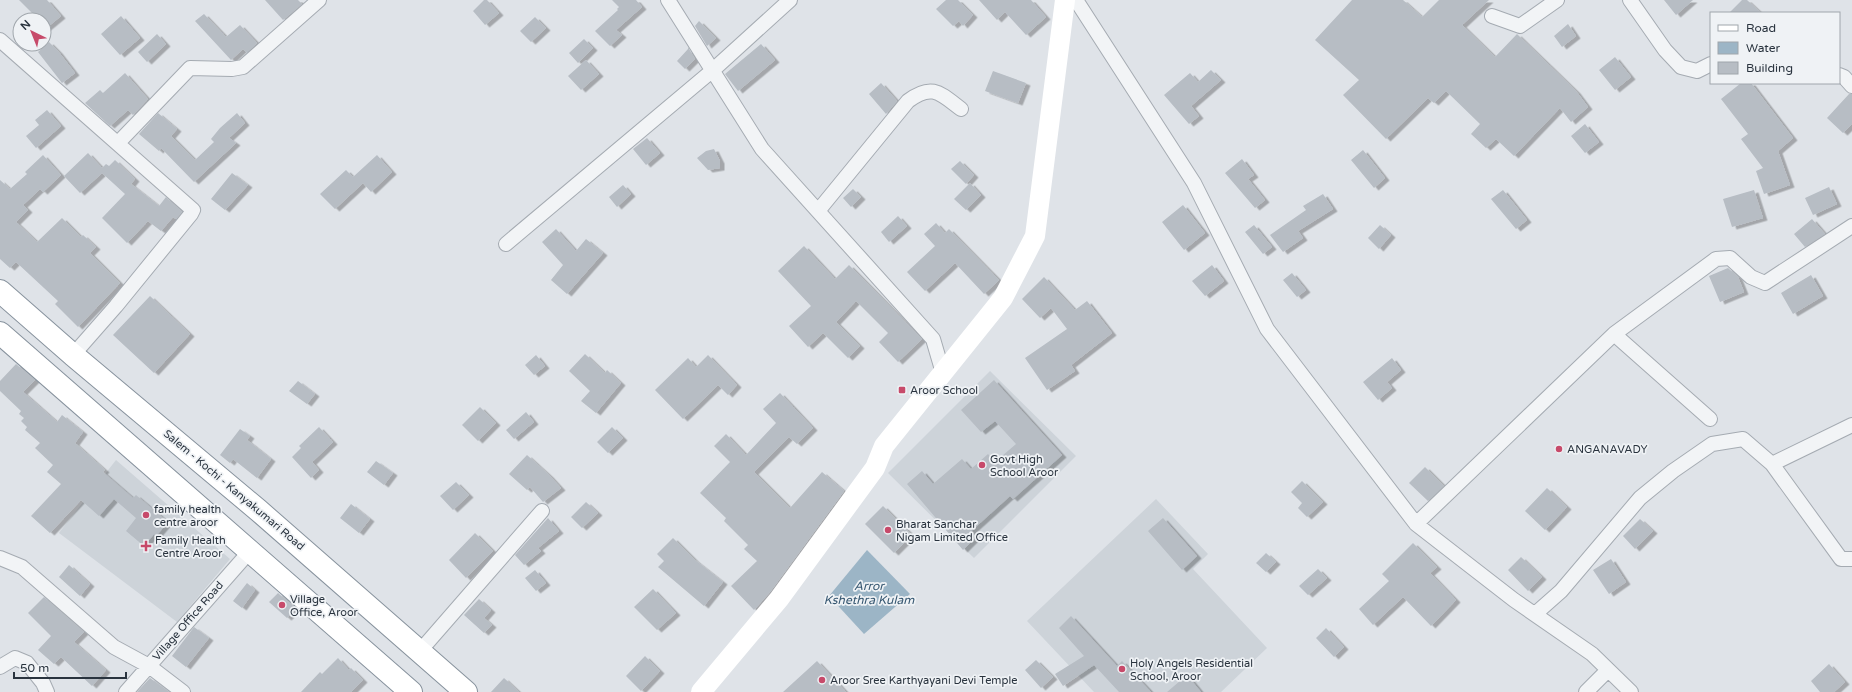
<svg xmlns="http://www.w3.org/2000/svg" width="1852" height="692" font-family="'Varela Round',sans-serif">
<defs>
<filter id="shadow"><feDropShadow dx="4.5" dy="2.5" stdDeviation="0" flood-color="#0004"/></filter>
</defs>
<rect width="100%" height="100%" fill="#dfe3e8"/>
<!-- built -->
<path fill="#cdd3d9" d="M 990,371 L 1076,456 L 974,558 L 888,473 Z
M 116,460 L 230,559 L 177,622 L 59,533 Z
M 1156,499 L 1208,554 L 1193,569 L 1267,648 L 1221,692 L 1094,692 L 1027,621 Z"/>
<!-- water -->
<path fill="#9cb5c6" d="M 867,550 L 910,594 L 864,634 L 829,596 Z"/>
<!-- building -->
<path fill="#b7bdc4" filter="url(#shadow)" d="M 19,0 L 47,0 L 61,16 L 44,30 L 44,20 L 39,20 Z
M 265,0 L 298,0 L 302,4 L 283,20 Z
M 484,0 L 487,0 L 499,13 L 485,25 L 473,11 Z
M 612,0 L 636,0 L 642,7 L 616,30 L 622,35 L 610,46 L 595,31 L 618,10 L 617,9 L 619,7 Z
M 946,0 L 958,0 L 973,15 L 963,26 L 959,21 L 953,26 L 936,9 Z
M 979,0 L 1031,0 L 1046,17 L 1026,35 L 1005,12 L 997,20 Z
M 1352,0 L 1403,0 L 1422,17 L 1439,0 L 1489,0 L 1462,25 L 1495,57 L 1517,34 L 1576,91 L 1588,107 L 1571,122 L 1560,108 L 1514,156 L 1496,139 L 1486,148 L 1471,134 L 1480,124 L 1446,91 L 1434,103 L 1428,98 L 1386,139 L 1343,95 L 1359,80 L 1315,40 Z
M 1664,0 L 1693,0 L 1676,15 Z
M 1742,0 L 1747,0 L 1761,13 L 1729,13 Z
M 204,14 L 226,37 L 240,25 L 257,43 L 247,53 L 243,49 L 231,60 L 195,21 Z
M 121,16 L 140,38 L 120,55 L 101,34 Z
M 535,17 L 546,28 L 531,42 L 520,31 Z
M 699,21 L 716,38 L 707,46 L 695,26 Z
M 1568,24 L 1576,36 L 1562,47 L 1554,36 Z
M 157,34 L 166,44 L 147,62 L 138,52 Z
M 584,39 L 593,48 L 578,63 L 569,53 Z
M 49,42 L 58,51 L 75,73 L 62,83 L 38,52 Z
M 761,44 L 775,60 L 738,91 L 725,74 Z
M 688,47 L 695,59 L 685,69 L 677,61 L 688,49 Z
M 1615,57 L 1631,77 L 1615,90 L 1599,70 Z
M 586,60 L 599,74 L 581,90 L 568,76 Z
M 1211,70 L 1221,80 L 1191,106 L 1199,116 L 1189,124 L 1164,95 L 1190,73 L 1198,82 Z
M 993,71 L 1026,83 L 1018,103 L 985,91 Z
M 125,73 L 148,99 L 133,115 L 128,110 L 110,126 L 85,103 L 100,90 L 103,93 Z
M 881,83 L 897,101 L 886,114 L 869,94 Z
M 1741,83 L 1751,83 L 1793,138 L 1778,151 L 1790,185 L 1764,194 L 1756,171 L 1763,168 L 1741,139 L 1748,134 L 1721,99 Z
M 1849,94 L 1852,94 L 1852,124 L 1843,133 L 1827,118 Z
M 47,110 L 61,126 L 36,148 L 26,136 L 39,125 L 35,120 Z
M 158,113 L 177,129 L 171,136 L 195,160 L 214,142 L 211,139 L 220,128 L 237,113 L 245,123 L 229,138 L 236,143 L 194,182 L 161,148 L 159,151 L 139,134 Z
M 1585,124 L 1599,142 L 1585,153 L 1571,136 Z
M 647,138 L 660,153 L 646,165 L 633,149 Z
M 714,149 L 720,161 L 720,168 L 708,170 L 697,158 L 706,151 Z
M 1363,150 L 1385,178 L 1374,188 L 1351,160 Z
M 88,153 L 102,168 L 106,164 L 109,166 L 115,160 L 135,179 L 131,184 L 159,206 L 166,197 L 182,212 L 176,219 L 173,217 L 161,231 L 148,221 L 127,243 L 102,218 L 125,194 L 102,173 L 80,193 L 64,176 Z
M 43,155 L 61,175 L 43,192 L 40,189 L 23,205 L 28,210 L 16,222 L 37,242 L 62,218 L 81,237 L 83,235 L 96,247 L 90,253 L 120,283 L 78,327 L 55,304 L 58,301 L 16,262 L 10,268 L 0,259 L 0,180 L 10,189 L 27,174 L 25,172 Z
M 377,155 L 392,172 L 371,192 L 363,183 L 335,209 L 320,194 L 346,170 L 353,177 Z
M 1242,159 L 1254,175 L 1248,179 L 1265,200 L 1255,208 L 1225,173 Z
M 960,161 L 974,175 L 966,184 L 951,169 Z
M 232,173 L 248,185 L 225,210 L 211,199 Z
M 970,183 L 981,195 L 966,210 L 954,199 Z
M 623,185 L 631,194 L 617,207 L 609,197 Z
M 1829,187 L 1837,204 L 1813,215 L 1805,198 Z
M 853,189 L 861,197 L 851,207 L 843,198 Z
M 1503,190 L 1527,220 L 1516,229 L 1491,199 Z
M 1754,190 L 1763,218 L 1732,227 L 1723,199 Z
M 1323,194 L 1333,209 L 1298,231 L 1303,238 L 1283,252 L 1270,235 L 1306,210 L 1303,206 Z
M 1183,205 L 1205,233 L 1184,250 L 1162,222 Z
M 898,216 L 907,226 L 889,242 L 881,232 Z
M 1812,219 L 1825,234 L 1805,247 L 1794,234 Z
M 936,223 L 945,233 L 949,229 L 999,280 L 984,294 L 955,263 L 925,291 L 907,272 L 935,246 L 924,234 Z
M 1254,225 L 1272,247 L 1263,254 L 1245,232 Z
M 1380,225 L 1391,235 L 1379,249 L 1368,238 Z
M 556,229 L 576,251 L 586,239 L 603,253 L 567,294 L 551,280 L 563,265 L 542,242 Z
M 804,246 L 835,279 L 849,265 L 922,339 L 898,362 L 879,342 L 888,333 L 856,301 L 836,322 L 860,346 L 848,358 L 823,333 L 808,347 L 789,326 L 811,306 L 778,271 Z
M 1212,265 L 1224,281 L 1205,296 L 1192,281 Z
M 1728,268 L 1738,277 L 1744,292 L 1720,302 L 1709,276 Z
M 1292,273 L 1306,290 L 1297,297 L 1283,280 Z
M 1811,275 L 1823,296 L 1793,314 L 1781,293 Z
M 1044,277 L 1075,310 L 1087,301 L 1112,333 L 1071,365 L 1075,371 L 1047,390 L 1025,358 L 1067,329 L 1051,308 L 1040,318 L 1022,299 Z
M 150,296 L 190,334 L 154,373 L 113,335 Z
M 585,354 L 605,373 L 607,370 L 621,383 L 596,413 L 581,401 L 590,391 L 569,371 Z
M 536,355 L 545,366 L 534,375 L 525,365 Z
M 708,355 L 737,385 L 728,395 L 718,385 L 683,419 L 655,390 L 688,358 L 696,367 Z
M 1392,358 L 1401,370 L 1387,382 L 1392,388 L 1378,400 L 1363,382 Z
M 16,364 L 35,380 L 23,392 L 57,422 L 62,415 L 83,432 L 75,443 L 105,470 L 103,472 L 133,498 L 136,495 L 168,522 L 156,536 L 154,534 L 144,546 L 126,531 L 136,518 L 114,499 L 99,516 L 81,500 L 50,533 L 31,516 L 61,484 L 47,472 L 53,465 L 35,448 L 40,443 L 25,430 L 27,427 L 21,421 L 24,418 L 19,414 L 21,411 L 0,391 L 0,381 Z
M 994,380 L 1062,455 L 1013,499 L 1010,496 L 969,533 L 974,539 L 963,550 L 907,484 L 922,471 L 933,484 L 962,459 L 971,469 L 988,454 L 995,462 L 1016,444 L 995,421 L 981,432 L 961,410 Z
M 298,381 L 315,394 L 307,404 L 289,391 Z
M 780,393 L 813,428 L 797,444 L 789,437 L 754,472 L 790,508 L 822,472 L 844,491 L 770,592 L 754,610 L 731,586 L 757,561 L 744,549 L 748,545 L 724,521 L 726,518 L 700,493 L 730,462 L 714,446 L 726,434 L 746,455 L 776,423 L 763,409 Z
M 480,407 L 496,423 L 478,441 L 462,425 Z
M 526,412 L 534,422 L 514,439 L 506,430 Z
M 319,427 L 333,442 L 312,462 L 319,470 L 311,478 L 292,457 L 301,448 L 299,446 Z
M 612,427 L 623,438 L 608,453 L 597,442 Z
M 240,429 L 250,436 L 247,440 L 271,459 L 257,478 L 233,459 L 230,463 L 220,455 Z
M 527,455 L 549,475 L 561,488 L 543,502 L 530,487 L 527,490 L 509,474 Z
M 376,461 L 393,473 L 384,485 L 367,472 Z
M 1425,467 L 1444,486 L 1428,501 L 1409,483 Z
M 1302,481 L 1323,502 L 1307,517 L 1298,508 L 1302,503 L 1291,492 Z
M 456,482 L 469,495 L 453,510 L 440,496 Z
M 1547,488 L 1567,507 L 1545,530 L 1525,511 Z
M 586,502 L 598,513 L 582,528 L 571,517 Z
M 351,504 L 370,519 L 359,533 L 340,518 Z
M 883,506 L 912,535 L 894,553 L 865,524 Z
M 548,518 L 559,531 L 538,548 L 541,551 L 524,565 L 515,555 Z
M 1163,518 L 1197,556 L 1182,570 L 1148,531 Z
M 1640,519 L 1653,531 L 1635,549 L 1623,536 Z
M 475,533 L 493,551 L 466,578 L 449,560 Z
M 673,538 L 695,560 L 723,582 L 704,606 L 658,567 L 664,561 L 657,554 Z
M 1413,543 L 1437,567 L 1430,573 L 1456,600 L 1431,626 L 1403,597 L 1373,625 L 1359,609 L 1389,581 L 1382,574 Z
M 1266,553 L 1276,562 L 1266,572 L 1256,563 Z
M 1521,557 L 1542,577 L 1528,591 L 1508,570 Z
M 1611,559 L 1626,582 L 1609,594 L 1593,570 Z
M 69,565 L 90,584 L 80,596 L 59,577 Z
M 1318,569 L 1327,578 L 1308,595 L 1299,586 Z
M 535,570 L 546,583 L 536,591 L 525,578 Z
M 247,583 L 255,590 L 242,608 L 233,601 Z
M 653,589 L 676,613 L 657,630 L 634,607 Z
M 278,593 L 296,609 L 287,618 L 269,602 Z
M 44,597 L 84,632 L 74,642 L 106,670 L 92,686 L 61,657 L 54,664 L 38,650 L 51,636 L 28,613 Z
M 479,599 L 491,610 L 484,618 L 492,625 L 484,633 L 464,615 Z
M 1071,616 L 1117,666 L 1122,661 L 1151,692 L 1119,692 L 1094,665 L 1063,686 L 1055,674 L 1084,656 L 1059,628 Z
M 194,627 L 209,638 L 186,667 L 172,656 Z
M 1326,628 L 1344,647 L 1334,657 L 1316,638 Z
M 645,656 L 660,671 L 641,691 L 626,676 Z
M 338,658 L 349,670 L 351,668 L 363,680 L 351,692 L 301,692 L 320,672 L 322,674 Z
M 1036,660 L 1053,677 L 1041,688 L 1025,670 Z
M 817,661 L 846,692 L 783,692 Z
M 1829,664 L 1845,682 L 1834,692 L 1820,692 L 1811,681 Z
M 1187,675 L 1201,692 L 1167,692 Z
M 150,678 L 169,692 L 137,692 Z
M 504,678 L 519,692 L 491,692 Z"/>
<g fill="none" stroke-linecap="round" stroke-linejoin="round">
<defs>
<path id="minor" d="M 668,0 L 762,149 L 933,339 L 943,373
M 1076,0 L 1194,183 L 1267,329 L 1416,524 L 1614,334 L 1710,419
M 1630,0 L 1665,50 L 1681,67 L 1697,71 L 1711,64
M 1492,16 L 1520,26 L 1557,0
M 0,40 L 193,210 L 191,214 L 116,306 L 73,355
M 1839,75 L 1844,77 L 1852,86
M 118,143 L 190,68 L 232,69 L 243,67 L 319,0
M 818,211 L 908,101 C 932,83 940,93 961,109
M 506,244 L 713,70 L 790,0
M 1614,334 L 1716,259 L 1730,258 L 1751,277 L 1765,283 L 1852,226
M 1772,464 L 1852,425
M 1416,524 L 1514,600 L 1592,654 L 1631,692
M 0,558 L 22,567 L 114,647 L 149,666 L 183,692
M 1535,614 L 1561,591 L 1640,498 L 1673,471 L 1712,444 L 1743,439 L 1772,464 L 1841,559 L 1852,559
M 420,651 L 542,511
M 0,667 L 15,658 L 27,663 L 43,683 L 47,692
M 126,692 L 250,551
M 1586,692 L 1608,670"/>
<path id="trunk" d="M 0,291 L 73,355 L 258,510 L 466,692
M 0,333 L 411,692"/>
</defs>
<!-- minor casing -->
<use href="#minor" stroke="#a5abb2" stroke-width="16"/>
<!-- trunk casing -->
<use href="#trunk" stroke="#87929d" stroke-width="24"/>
<!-- minor -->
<use href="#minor" stroke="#f2f4f6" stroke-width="14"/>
<!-- secondary -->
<path stroke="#fff" stroke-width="20" d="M 701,692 L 779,599 L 875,468 L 884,446 L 1003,298 L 1035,236 L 1065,0"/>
<!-- trunk -->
<use href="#trunk" stroke="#fff" stroke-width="22"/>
</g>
<!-- markers -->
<g fill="#c74a6a" stroke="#eff2f5" stroke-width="1.5">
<rect x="898" y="386" width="8" height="8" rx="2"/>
<circle cx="1559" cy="449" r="4"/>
<circle cx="982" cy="465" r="4"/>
<circle cx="146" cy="515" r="4"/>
<circle cx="888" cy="530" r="4"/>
<path d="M144 540h4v4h4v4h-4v4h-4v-4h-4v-4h4z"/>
<circle cx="282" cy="605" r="4"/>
<circle cx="1122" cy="669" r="4"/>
<circle cx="822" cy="680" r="4"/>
</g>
<g text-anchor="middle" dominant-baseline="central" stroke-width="3.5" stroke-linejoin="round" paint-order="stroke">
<!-- poi labels -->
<g font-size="11" fill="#29333e" stroke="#eff2f5" text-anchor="start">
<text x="910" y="390">Aroor School</text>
<text x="1567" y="449">ANGANAVADY</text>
<text x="990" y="459">Govt High<tspan x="990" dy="13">School Aroor</tspan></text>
<text x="154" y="509">family health<tspan x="154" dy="13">centre aroor</tspan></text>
<text x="896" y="524">Bharat Sanchar<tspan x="896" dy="13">Nigam Limited Office</tspan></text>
<text x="155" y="540">Family Health<tspan x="155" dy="13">Centre Aroor</tspan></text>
<text x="290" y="599">Village<tspan x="290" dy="13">Office, Aroor</tspan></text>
<text x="1130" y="663">Holy Angels Residential<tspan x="1130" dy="13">School, Aroor</tspan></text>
<text x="830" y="680">Aroor Sree Karthyayani Devi Temple</text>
</g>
<!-- street labels -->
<g font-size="11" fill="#29333e" stroke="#eff2f5">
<text transform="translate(234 490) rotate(40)">Salem - Kochi - Kanyakumari Road</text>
<text transform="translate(188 621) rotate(-49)">Village Office Road</text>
</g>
<!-- water labels -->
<g font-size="12" font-style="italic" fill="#355670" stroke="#eff2f5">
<text x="869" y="586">Arror<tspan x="869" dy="14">Kshethra Kulam</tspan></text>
</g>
</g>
<!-- legend -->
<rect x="1710" y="12" width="130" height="72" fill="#eff2f5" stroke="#a0a6ac"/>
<rect x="1718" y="25" width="20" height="6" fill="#ffffff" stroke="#a0a6ac"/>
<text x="1746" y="32" font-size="12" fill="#29333e">Road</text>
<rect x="1718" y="42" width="20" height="12" fill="#9cb5c6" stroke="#a0a6ac"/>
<text x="1746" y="52" font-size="12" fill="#29333e">Water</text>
<rect x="1718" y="62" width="20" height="12" fill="#b7bdc4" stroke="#a0a6ac"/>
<text x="1746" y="72" font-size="12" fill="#29333e">Building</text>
<!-- north arrow -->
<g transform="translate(32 32) rotate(317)"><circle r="19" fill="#eff2f5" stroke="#a0a6ac"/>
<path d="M0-3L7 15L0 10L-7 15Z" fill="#c74a6a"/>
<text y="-6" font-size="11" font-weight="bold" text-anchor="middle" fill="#29333e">N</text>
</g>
<!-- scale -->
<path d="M14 672v6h112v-6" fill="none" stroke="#29333e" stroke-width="2"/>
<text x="20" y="672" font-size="12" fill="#29333e" stroke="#eff2f5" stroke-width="3" paint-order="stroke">50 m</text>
</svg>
